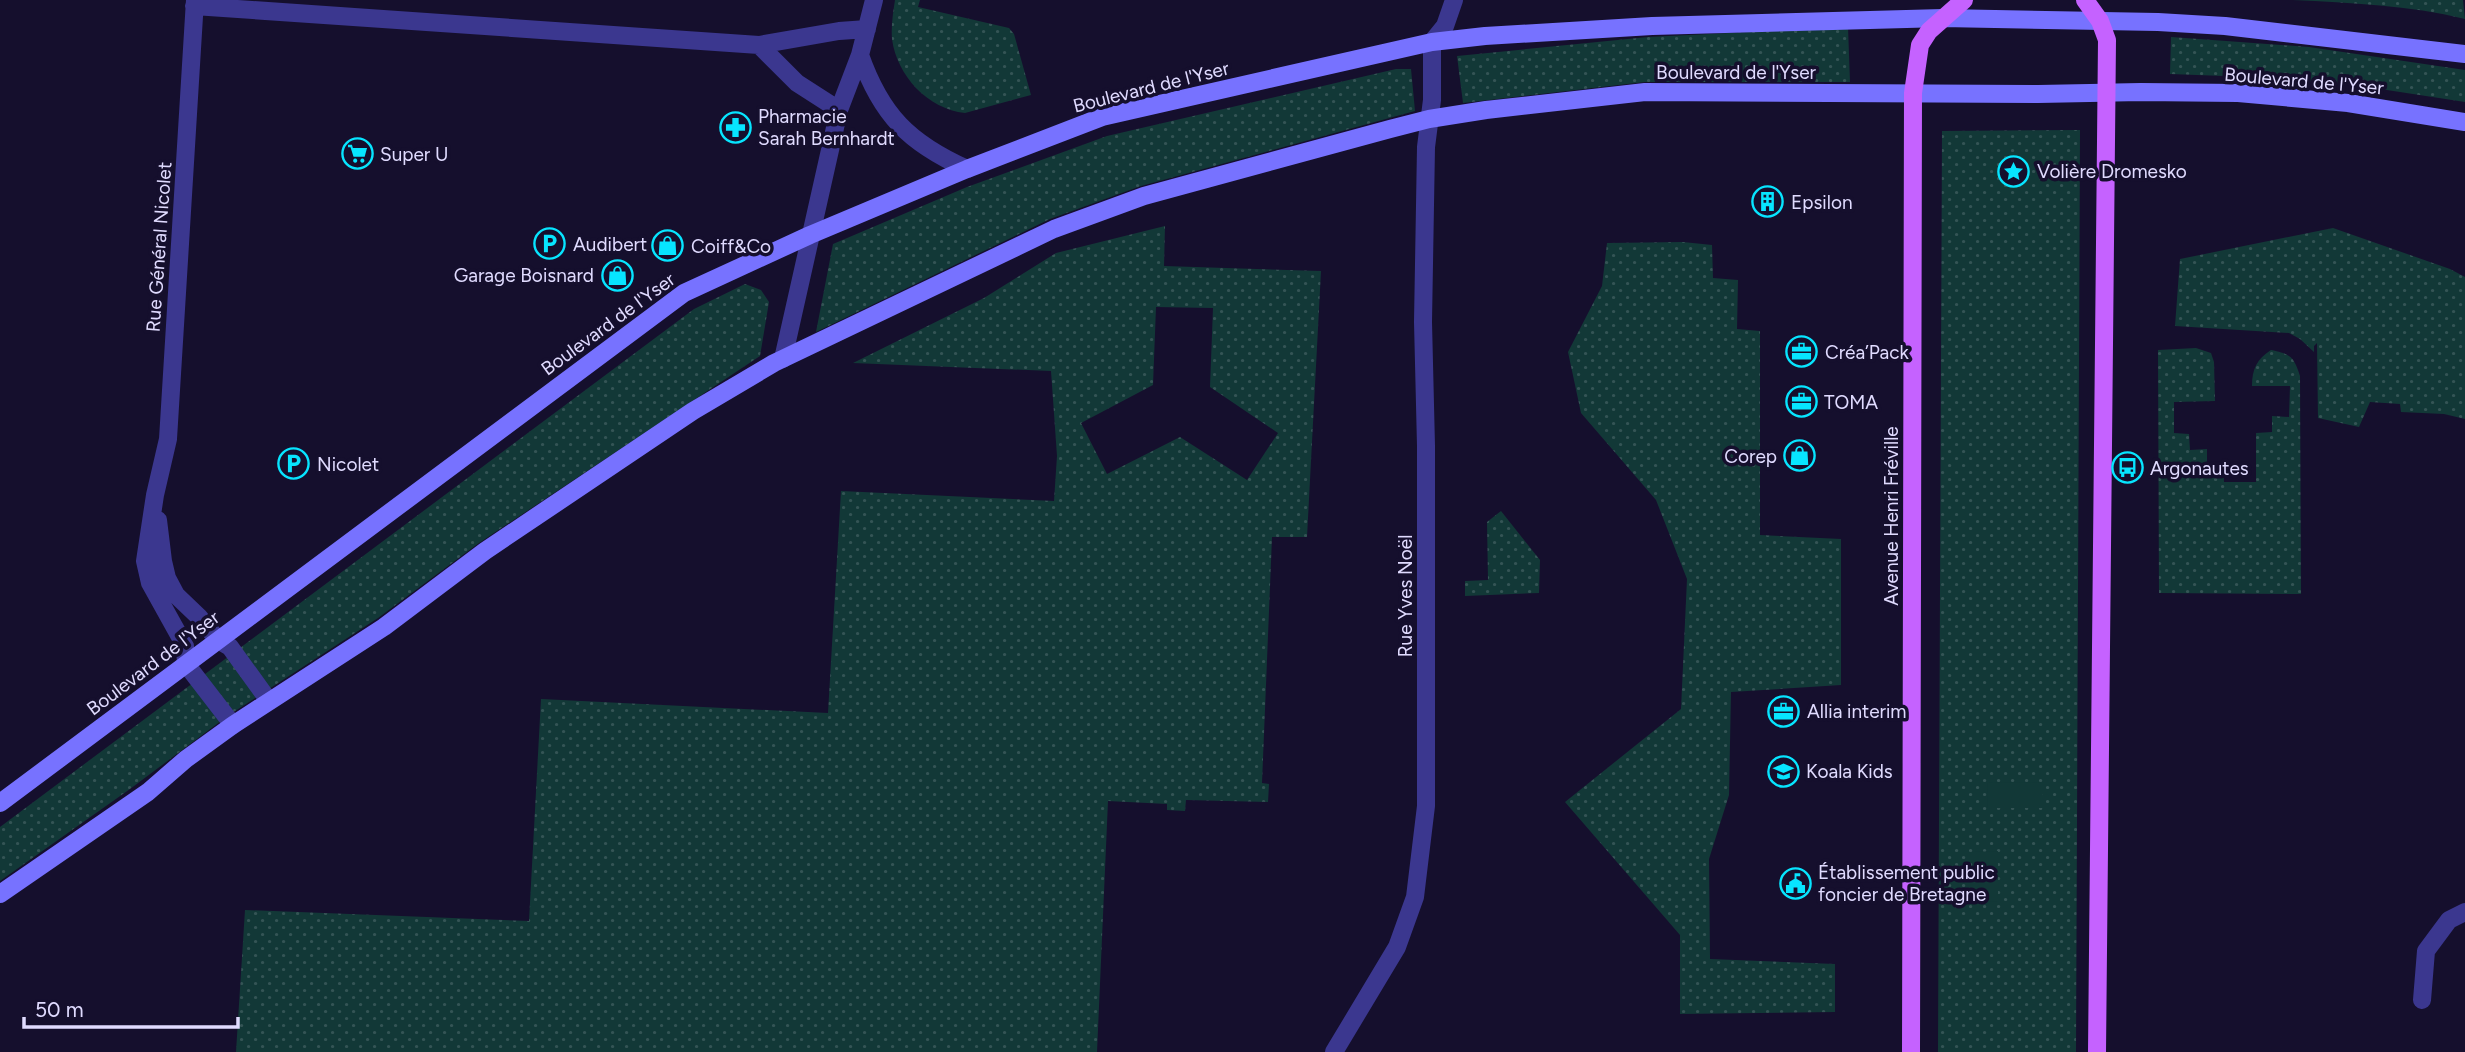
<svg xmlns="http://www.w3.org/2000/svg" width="2465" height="1052" font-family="Figtree,sans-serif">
<defs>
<pattern id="grass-dots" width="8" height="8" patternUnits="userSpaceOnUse" patternTransform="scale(1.75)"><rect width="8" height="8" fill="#123837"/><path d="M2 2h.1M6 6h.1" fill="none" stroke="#345455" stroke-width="1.8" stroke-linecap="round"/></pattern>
</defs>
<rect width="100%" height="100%" fill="#150f2d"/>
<!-- grass -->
<path fill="url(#grass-dots)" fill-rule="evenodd" d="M 895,0 L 920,0 L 918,7 L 1009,28 L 1014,34 L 1031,95 L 965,113 C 928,109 897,76 892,39 C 891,26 893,13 895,0 Z
M 2293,0 L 2463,0 L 2465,19 C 2409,5 2351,3 2293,0 Z
M 1848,27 L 1850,82 L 1645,82 L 1463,103 L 1457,56 L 1648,37 Z
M 2171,37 L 2309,47 L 2465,70 L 2465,102 L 2361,86 L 2251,77 L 2170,74 Z
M 1396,69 L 1411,69 L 1415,111 L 1141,186 L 1050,219 L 816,332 L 833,244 L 967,187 L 1107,136 Z
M 2080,130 L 2076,1052 L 1938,1052 L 1942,131 Z
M 1165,226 L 1164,266 L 1321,271 L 1307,537 L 1272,537 L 1262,783 L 1269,784 L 1268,802 L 1186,800 L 1185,811 L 1167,810 L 1167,804 L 1108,801 L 1097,1052 L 236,1052 L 245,910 L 529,921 L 541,699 L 828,713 L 841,491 L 1054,501 L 1057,456 L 1051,371 L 853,363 L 984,298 L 1056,253 ZM 1156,307 L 1213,308 L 1210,387 L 1278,433 L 1247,480 L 1180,437 L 1107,474 L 1081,423 L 1153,385 Z
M 2333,228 L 2450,269 L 2465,277 L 2465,419 L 2444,414 L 2401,412 L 2400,404 L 2370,402 L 2359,427 L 2318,418 L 2317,343 L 2314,346 L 2314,352 L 2300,339 L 2289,333 L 2175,326 L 2180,259 Z
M 1683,242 L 1712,245 L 1713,278 L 1738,280 L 1737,329 L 1760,331 L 1760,535 L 1841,539 L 1841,685 L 1731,692 L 1729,795 L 1709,859 L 1710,959 L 1835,964 L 1835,1012 L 1680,1014 L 1680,935 L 1565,802 L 1681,709 L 1687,579 L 1656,500 L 1581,413 L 1568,352 L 1602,286 L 1607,243 Z
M 745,284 L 761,290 L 769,302 L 760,356 L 479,543 L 378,618 L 229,715 L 130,789 L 0,881 L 0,827 L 694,309 Z
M 2196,348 L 2211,353 L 2214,362 L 2215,401 L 2174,402 L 2174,433 L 2189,434 L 2190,450 L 2207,449 L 2207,466 L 2223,466 L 2224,482 L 2256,482 L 2256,433 L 2272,432 L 2272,416 L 2289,417 L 2290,386 L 2252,386 C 2252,369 2257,359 2271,350 C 2291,354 2294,357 2300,376 L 2301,594 L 2159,593 L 2158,350 Z
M 1501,511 L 1540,560 L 1539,593 L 1465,596 L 1465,581 L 1488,580 L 1487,522 Z"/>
<!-- garden -->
<path fill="#123837" d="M 2042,782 L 2042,808 L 1988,808 L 1987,783 Z
M 1998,851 L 1998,901 L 1974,902 L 1974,852 Z"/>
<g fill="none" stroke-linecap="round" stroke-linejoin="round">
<!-- street -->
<path stroke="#3b378f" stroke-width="18" d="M 195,0 L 168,439 L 155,495 L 145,561 L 150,583 L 185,646 L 186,664 L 233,725
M 194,6 L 759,45 L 839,31 L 867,29
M 759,45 L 797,83 L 839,110
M 860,55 C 881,115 909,143 967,169
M 783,359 L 839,110 L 860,55 L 874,0
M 158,520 L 163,561 L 167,578 L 176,595 L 199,617 L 218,640 L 230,647 L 269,701
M 2422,1000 L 2426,951 L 2449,920 L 2465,912
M 1334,1052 L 1397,947 L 1415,897 L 1426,806 L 1426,446 L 1423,322 L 1426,147 L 1432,100 L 1432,42 L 1445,26 L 1454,0"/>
<!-- secondary -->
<path stroke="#7772ff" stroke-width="18" d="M 0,803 L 684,293 L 810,235 L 967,169 L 1102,117 L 1432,42 L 1485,36 L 1652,26 L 1943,18 L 2158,22 L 2225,26 L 2465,54
M 0,894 L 148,792 L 186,759 L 233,725 L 384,627 L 485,551 L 693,411 L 774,363 L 1054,229 L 1144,196 L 1390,129 L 1429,119 L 1486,110 L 1645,92 L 2038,94 L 2141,92 L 2238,93 L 2348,103 L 2465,122"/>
<!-- primary -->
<path stroke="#c562ff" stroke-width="18" d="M 2085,0 L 2100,21 L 2107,40 L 2097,1052
M 1911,1052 L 1913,93 L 1920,45 L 1929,31 L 1964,0"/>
</g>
<!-- icons -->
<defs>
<symbol id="pharmacy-ring" viewBox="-11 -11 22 22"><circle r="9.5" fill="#150f2d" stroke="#07e5ff" stroke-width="1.5"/><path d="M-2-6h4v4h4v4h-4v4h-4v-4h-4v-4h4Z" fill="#07e5ff"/></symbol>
<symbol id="supermarket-ring" viewBox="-11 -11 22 22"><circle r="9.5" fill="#150f2d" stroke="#07e5ff" stroke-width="1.5"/><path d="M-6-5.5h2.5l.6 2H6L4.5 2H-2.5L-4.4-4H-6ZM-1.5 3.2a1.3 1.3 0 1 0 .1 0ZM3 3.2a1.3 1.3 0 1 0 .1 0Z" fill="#07e5ff"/></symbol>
<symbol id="sight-ring" viewBox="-11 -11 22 22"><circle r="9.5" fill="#150f2d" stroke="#07e5ff" stroke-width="1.5"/><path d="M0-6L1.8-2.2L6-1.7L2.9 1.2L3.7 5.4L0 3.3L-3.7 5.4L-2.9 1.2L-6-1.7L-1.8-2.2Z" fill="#07e5ff"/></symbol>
<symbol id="building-ring" viewBox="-11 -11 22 22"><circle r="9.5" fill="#150f2d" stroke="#07e5ff" stroke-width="1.5"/><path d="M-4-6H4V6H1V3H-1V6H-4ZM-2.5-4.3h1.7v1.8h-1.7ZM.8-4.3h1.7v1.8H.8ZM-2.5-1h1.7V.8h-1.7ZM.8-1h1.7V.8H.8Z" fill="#07e5ff"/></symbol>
<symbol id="parking-ring" viewBox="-11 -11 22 22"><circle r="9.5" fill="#150f2d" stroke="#07e5ff" stroke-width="1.5"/><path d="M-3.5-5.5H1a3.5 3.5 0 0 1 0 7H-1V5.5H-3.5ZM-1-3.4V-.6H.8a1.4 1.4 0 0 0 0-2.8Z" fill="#07e5ff"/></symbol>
<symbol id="shop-ring" viewBox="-11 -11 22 22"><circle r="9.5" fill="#150f2d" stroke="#07e5ff" stroke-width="1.5"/><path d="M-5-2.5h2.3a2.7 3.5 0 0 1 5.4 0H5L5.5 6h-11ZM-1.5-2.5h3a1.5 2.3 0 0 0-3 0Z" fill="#07e5ff"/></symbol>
<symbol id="office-ring" viewBox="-11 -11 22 22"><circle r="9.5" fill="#150f2d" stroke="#07e5ff" stroke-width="1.5"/><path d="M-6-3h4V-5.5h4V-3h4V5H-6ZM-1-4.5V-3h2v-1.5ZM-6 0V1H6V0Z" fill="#07e5ff"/></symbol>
<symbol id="bus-ring" viewBox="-11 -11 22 22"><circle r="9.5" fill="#150f2d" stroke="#07e5ff" stroke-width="1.5"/><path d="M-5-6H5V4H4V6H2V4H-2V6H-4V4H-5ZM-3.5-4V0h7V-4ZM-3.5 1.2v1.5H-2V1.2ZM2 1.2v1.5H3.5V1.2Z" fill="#07e5ff"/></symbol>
<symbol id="school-ring" viewBox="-11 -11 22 22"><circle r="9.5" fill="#150f2d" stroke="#07e5ff" stroke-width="1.5"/><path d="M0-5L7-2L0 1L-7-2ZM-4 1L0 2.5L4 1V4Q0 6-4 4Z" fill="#07e5ff"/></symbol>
<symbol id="civic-ring" viewBox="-11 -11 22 22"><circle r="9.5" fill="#150f2d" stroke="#07e5ff" stroke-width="1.5"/><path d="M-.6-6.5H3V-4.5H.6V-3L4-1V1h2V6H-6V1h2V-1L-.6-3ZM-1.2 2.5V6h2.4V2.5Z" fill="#07e5ff"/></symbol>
</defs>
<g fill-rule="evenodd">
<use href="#pharmacy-ring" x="718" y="110" width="35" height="35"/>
<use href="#supermarket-ring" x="340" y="136" width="35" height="35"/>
<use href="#sight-ring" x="1996" y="154" width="35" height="35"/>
<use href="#building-ring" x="1750" y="184" width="35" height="35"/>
<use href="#parking-ring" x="532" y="226" width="35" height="35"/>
<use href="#shop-ring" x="650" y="228" width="35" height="35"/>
<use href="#shop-ring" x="600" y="258" width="35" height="35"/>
<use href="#office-ring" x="1784" y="334" width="35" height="35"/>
<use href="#office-ring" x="1784" y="384" width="35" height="35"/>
<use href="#shop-ring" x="1782" y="438" width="35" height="35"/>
<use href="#parking-ring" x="276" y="446" width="35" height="35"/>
<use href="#bus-ring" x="2110" y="450" width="35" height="35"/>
<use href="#office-ring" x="1766" y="694" width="35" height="35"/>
<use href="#school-ring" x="1766" y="754" width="35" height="35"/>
<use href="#civic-ring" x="1778" y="866" width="35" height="35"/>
</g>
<g text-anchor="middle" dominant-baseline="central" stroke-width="7" stroke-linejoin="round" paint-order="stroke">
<!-- street labels -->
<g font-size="19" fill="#e0dbff" stroke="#150f2d">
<text x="1736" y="72">Boulevard de l'Yser</text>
<text transform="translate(2304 81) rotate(5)">Boulevard de l'Yser</text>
<text transform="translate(1151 87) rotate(-14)">Boulevard de l'Yser</text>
<text transform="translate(159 247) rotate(-86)">Rue Général Nicolet</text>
<text transform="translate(608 324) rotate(-36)">Boulevard de l'Yser</text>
<text transform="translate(1891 516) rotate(-90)">Avenue Henri Fréville</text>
<text transform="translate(1405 596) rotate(-90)">Rue Yves Noël</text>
<text transform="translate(153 663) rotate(-37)">Boulevard de l'Yser</text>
</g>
<!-- poi labels -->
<g font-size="19" fill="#e0dbff" stroke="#150f2d" text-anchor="start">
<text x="758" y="116">Pharmacie<tspan x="758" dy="22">Sarah Bernhardt</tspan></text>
<text x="380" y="154">Super U</text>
<text x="2037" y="171">Volière Dromesko</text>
<text x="1791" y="202">Epsilon</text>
<text x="573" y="244">Audibert</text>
<text x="691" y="246">Coiff&amp;Co</text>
<text x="594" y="275" text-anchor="end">Garage Boisnard</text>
<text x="1825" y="352">Créa’Pack</text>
<text x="1824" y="402">TOMA</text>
<text x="1777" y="456" text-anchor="end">Corep</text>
<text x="317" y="464">Nicolet</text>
<text x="2150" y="468">Argonautes</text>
<text x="1807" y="711">Allia interim</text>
<text x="1806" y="771">Koala Kids</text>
<text x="1818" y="872">Établissement public<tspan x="1818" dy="22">foncier de Bretagne</tspan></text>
</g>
</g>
<!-- scale -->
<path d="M24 1017v10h214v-10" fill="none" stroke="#e0dbff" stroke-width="3.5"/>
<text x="35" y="1017" font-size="21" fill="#e0dbff" stroke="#150f2d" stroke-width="5" paint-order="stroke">50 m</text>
</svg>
